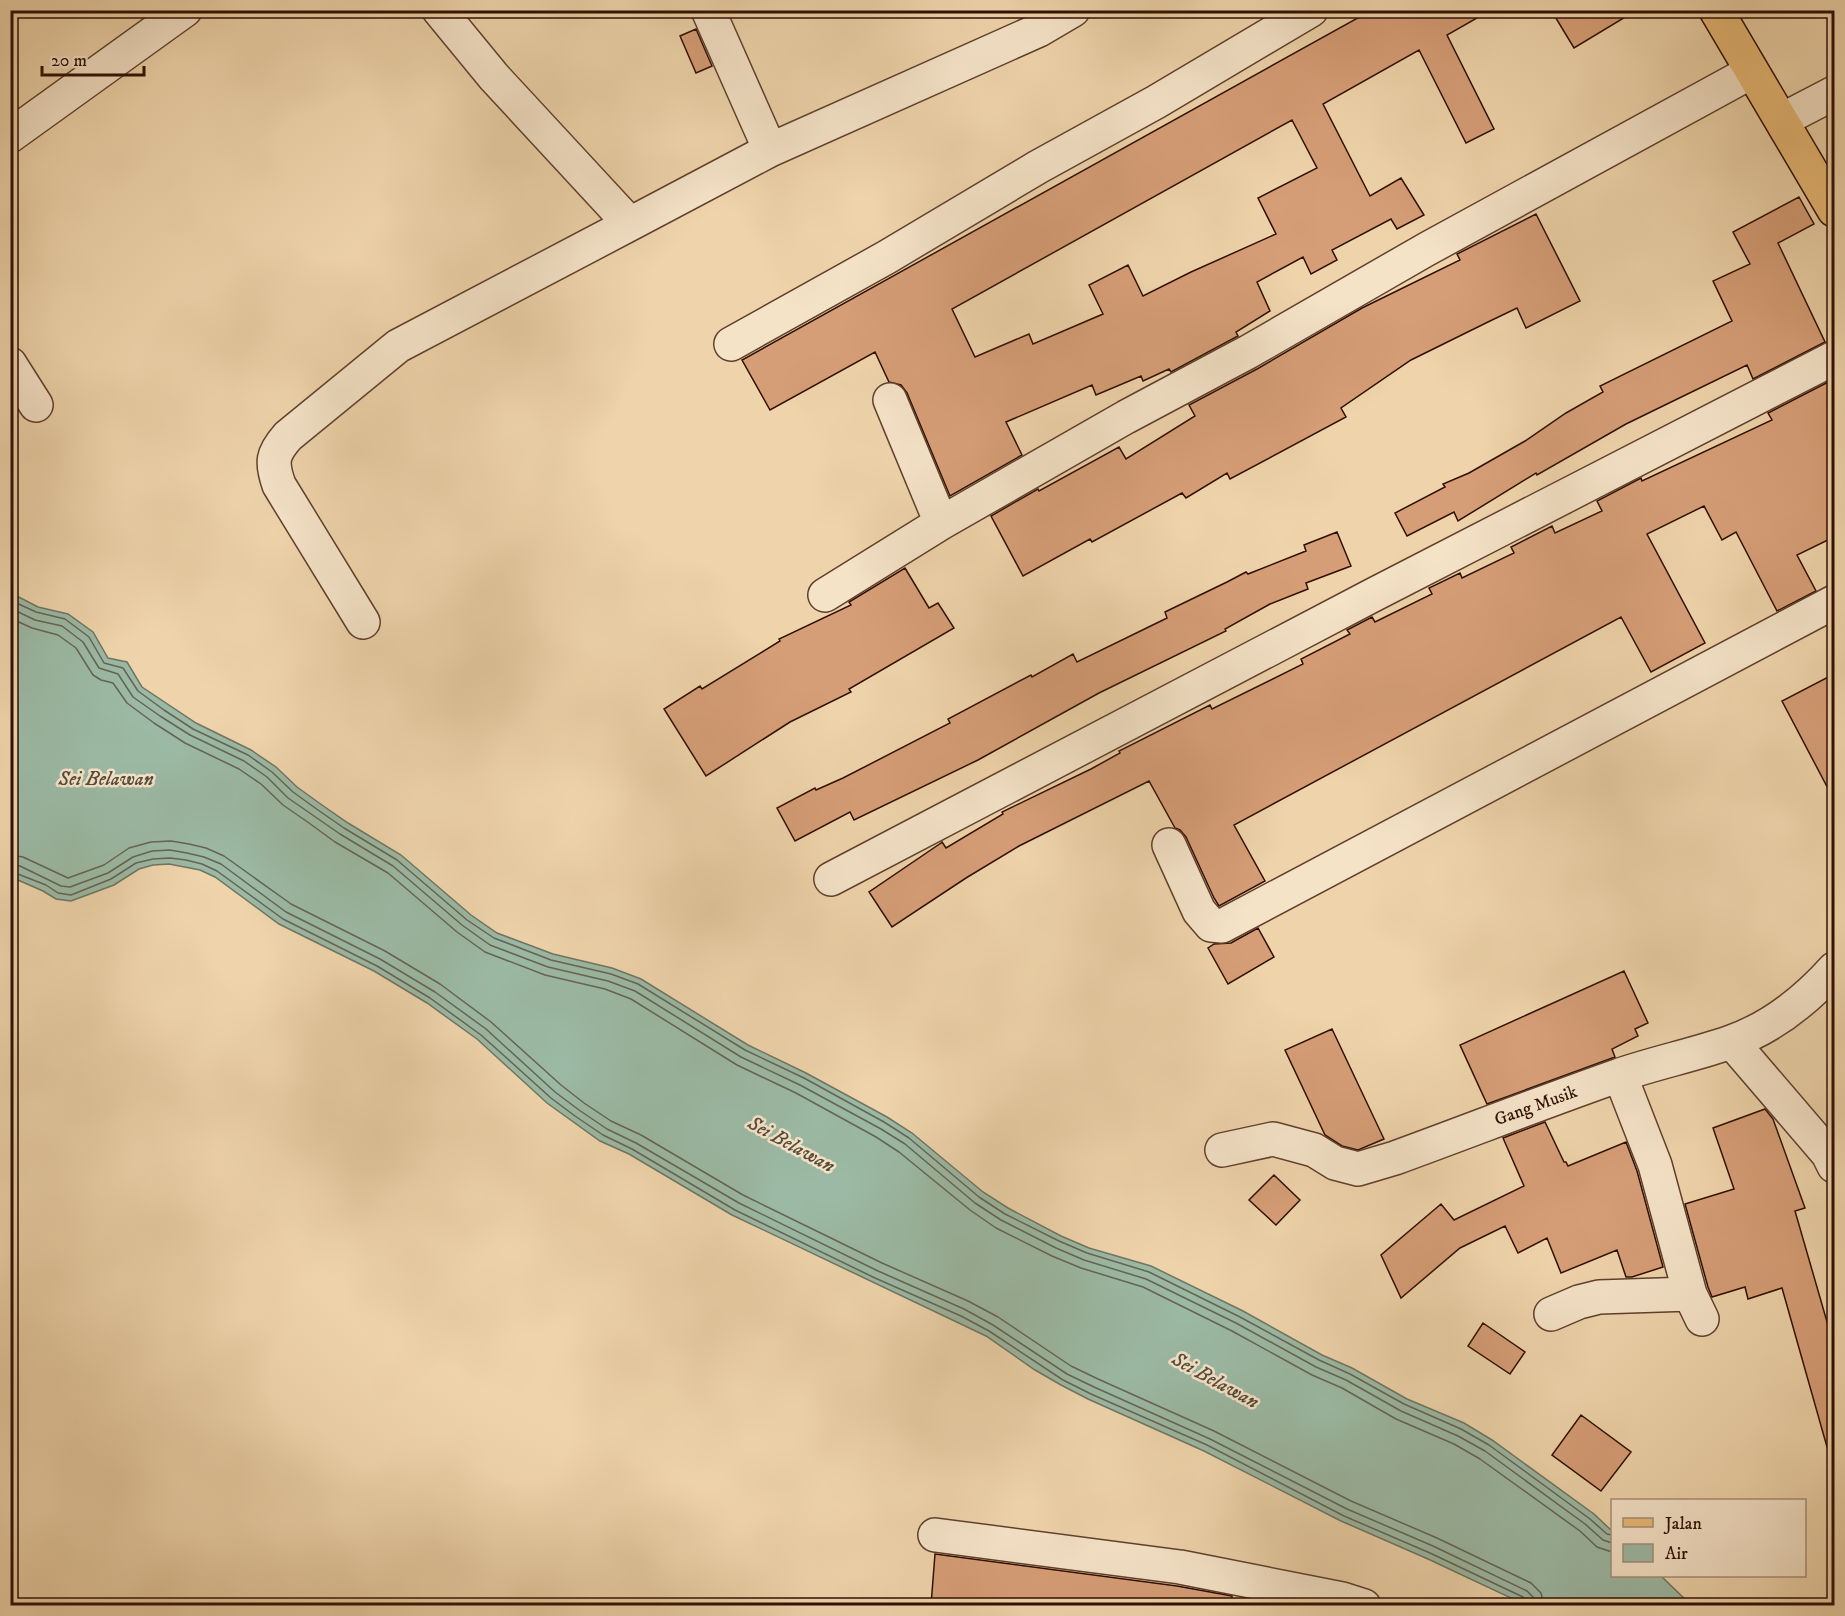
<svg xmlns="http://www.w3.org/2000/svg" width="1845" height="1616" font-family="'IM FELL DW Pica',serif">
<rect width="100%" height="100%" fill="#efd4ab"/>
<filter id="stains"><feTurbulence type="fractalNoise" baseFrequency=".00333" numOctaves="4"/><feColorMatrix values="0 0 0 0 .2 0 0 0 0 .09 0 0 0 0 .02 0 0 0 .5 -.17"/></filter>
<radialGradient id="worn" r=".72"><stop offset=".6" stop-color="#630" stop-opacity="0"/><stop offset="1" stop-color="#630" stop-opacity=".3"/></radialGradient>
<!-- water -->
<path fill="#9bb9a4" stroke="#707564" stroke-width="1.5" d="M 11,593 L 38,607 L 68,614 L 93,632 L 108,658 L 127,662 L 142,687 L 196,723 L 251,750 L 276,767 L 297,787 L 322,805 L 348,823 L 401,855 L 471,915 L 497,933 L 553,954 L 612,968 L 641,979 L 748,1045 L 806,1073 L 887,1117 L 912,1133 L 983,1192 L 1008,1208 L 1061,1236 L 1089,1248 L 1151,1266 L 1243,1311 L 1322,1355 L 1352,1368 L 1407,1399 L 1464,1423 L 1492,1440 L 1594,1514 L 1612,1531 L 1612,1576 L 1661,1576 L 1691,1605 L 1526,1605 L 1428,1559 L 1341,1521 L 1204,1451 L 1088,1399 L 1061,1385 L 1035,1370 L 986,1336 L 732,1215 L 629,1154 L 600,1141 L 547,1103 L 477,1039 L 427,1003 L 374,971 L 279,924 L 215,877 L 200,870 L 169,864 L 153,865 L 139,869 L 114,885 L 71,901 L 56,899 L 43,891 L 11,877 Z"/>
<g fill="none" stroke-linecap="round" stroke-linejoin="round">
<!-- shore -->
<path stroke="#656454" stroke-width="1.5" d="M 10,600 L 36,612 L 65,619 L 89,637 L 104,663 L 123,668 L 138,691 L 164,710 L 193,729 L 248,755 L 272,772 L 293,792 L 318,810 L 344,828 L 397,860 L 467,920 L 494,938 L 551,960 L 611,974 L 638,984 L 745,1050 L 804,1078 L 884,1122 L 909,1138 L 979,1197 L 1005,1214 L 1059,1241 L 1087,1253 L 1149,1272 L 1240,1317 L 1319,1360 L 1350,1374 L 1404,1404 L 1461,1429 L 1489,1445 L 1590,1519 L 1607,1534 L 1612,1535
M 10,608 L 35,620 L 62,626 L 83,642 L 99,668 L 118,674 L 133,697 L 160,716 L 190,735 L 244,761 L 267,777 L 288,798 L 340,834 L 393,866 L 462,925 L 490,945 L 548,967 L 608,981 L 635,991 L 741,1057 L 800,1085 L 881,1129 L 905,1144 L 975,1203 L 1001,1220 L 1056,1248 L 1084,1260 L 1146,1279 L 1236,1323 L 1316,1367 L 1346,1380 L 1401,1411 L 1458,1436 L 1485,1451 L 1585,1524 L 1603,1540 L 1612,1543
M 10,618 L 32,628 L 58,635 L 76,648 L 93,675 L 101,680 L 113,683 L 127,703 L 154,723 L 185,743 L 239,769 L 261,784 L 283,805 L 309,823 L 335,842 L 388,873 L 457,932 L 485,952 L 545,975 L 605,989 L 631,999 L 737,1065 L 796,1093 L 876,1137 L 899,1152 L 970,1210 L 996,1228 L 1052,1256 L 1081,1268 L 1143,1287 L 1232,1331 L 1312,1375 L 1342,1388 L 1396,1419 L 1454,1444 L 1480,1459 L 1580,1531 L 1597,1547 L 1612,1552
M 10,855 L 23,857 L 68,878 L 104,865 L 129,848 L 151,842 L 171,841 L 189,844 L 206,848 L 224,856 L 291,904 L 385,951 L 440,984 L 491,1022 L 561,1085 L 584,1103 L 611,1121 L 641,1135 L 743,1195 L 882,1263 L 968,1301 L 998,1317 L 1071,1366 L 1098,1379 L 1214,1431 L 1351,1501 L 1437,1538 L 1531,1583 L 1541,1593 L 1544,1606
M 10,864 L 20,866 L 61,886 L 70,887 L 108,873 L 133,857 L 152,851 L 170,850 L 187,853 L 204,857 L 221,864 L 286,912 L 380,959 L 435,992 L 486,1029 L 555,1092 L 579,1110 L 607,1129 L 636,1143 L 739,1203 L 878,1271 L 964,1309 L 993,1325 L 1067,1374 L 1094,1387 L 1210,1439 L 1347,1509 L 1433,1546 L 1527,1591 L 1533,1597 L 1535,1606
M 10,871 L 46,885 L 58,893 L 71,895 L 111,879 L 136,863 L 153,859 L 170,858 L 186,860 L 202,864 L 217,871 L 283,919 L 377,966 L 430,998 L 481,1035 L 551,1098 L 575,1116 L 603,1135 L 632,1149 L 735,1210 L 875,1278 L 961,1316 L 989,1331 L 1063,1380 L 1091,1394 L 1207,1445 L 1344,1516 L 1430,1553 L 1523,1597 L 1526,1601 L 1527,1606"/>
</g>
<!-- building -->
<path fill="#d69e77" stroke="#2f0f03" stroke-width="1.5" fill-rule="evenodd" d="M 1372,10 L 1491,10 L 1447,35 L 1494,129 L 1466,143 L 1419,50 L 1323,104 L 1370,196 L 1401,178 L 1424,215 L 1397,229 L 1391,219 L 1332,250 L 1337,260 L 1311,274 L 1303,257 L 1257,282 L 1270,311 L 1236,332 L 1238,336 L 1171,372 L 1169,369 L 1143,381 L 1141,376 L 1096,395 L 1092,385 L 1006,422 L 1022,455 L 950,496 L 907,393 L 901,385 L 889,382 L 875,352 L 770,410 L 742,360 ZM 1292,120 L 1317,168 L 1258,198 L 1276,234 L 1191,272 L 1143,296 L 1128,265 L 1089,285 L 1103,314 L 1033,344 L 1029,334 L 975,357 L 952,309 Z
M 1551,10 L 1637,10 L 1574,48 Z
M 696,29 L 712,66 L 696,73 L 680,36 Z
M 1799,197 L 1814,224 L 1778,243 L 1825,342 L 1753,379 L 1747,365 L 1626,424 L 1537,475 L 1536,473 L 1458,521 L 1454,512 L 1407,536 L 1395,513 L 1445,487 L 1443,484 L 1469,473 L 1525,441 L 1566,413 L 1603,392 L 1600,386 L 1732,321 L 1713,281 L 1750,264 L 1733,232 Z
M 1536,214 L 1580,301 L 1526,328 L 1517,308 L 1490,321 L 1411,360 L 1341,408 L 1346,417 L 1230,479 L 1227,473 L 1186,498 L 1182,493 L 1092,542 L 1090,539 L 1023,576 L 991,516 L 1038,489 L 1039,491 L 1119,447 L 1126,459 L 1195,416 L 1189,405 L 1257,369 L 1362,308 L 1460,260 L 1457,254 Z
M 1834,379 L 1834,537 L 1797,555 L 1816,591 L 1777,611 L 1736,532 L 1722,540 L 1704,506 L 1647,534 L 1705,643 L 1651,672 L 1621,617 L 1234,825 L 1265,881 L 1219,906 L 1214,898 L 1186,837 L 1180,830 L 1175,828 L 1149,781 L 1019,846 L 966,878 L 892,927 L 869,892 L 941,843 L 942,842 L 946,848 L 1003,814 L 1002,812 L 1091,769 L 1120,753 L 1119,751 L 1210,705 L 1212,709 L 1303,664 L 1301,659 L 1350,634 L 1347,630 L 1372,617 L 1375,622 L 1432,594 L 1429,588 L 1460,573 L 1462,578 L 1514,553 L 1511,547 L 1552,526 L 1555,533 L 1602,511 L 1597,501 L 1641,478 L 1642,481 L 1772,420 L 1768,413 Z
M 1337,532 L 1351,566 L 1306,583 L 1308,589 L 1270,604 L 1225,629 L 1226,631 L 1099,693 L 978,760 L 854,820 L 850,812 L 795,841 L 777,808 L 815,788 L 816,790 L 843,778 L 950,723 L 948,719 L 1031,675 L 1032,677 L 1073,654 L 1077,662 L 1167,618 L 1165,612 L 1227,582 L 1246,572 L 1248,574 L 1306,551 L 1304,545 Z
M 905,568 L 929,608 L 938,603 L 954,628 L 849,689 L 851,692 L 790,722 L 706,776 L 664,709 L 700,686 L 702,689 L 780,641 L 779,639 L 851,605 L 849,602 Z
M 1834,674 L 1834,800 L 1782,701 Z
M 1258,928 L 1274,957 L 1228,984 L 1208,948 L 1214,944 L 1231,943 Z
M 1624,971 L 1648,1023 L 1635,1029 L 1638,1036 L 1612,1049 L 1615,1057 L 1487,1104 L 1460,1045 Z
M 1332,1029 L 1384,1139 L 1358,1150 L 1342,1146 L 1325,1135 L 1285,1050 Z
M 1765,1109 L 1773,1119 L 1805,1208 L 1795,1211 L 1834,1346 L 1834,1446 L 1827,1447 L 1782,1288 L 1748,1299 L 1745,1287 L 1712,1297 L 1708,1287 L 1685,1204 L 1734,1189 L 1713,1128 Z
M 1545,1122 L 1564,1162 L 1566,1162 L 1568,1166 L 1626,1142 L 1637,1171 L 1663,1267 L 1632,1277 L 1626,1277 L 1617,1250 L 1561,1273 L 1547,1238 L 1518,1253 L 1505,1226 L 1460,1248 L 1401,1298 L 1381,1255 L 1441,1204 L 1454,1220 L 1524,1186 L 1503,1138 Z
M 1274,1175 L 1300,1200 L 1276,1225 L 1249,1200 Z
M 1483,1323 L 1525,1352 L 1510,1374 L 1468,1346 Z
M 1581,1415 L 1631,1452 L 1601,1491 L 1552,1455 Z
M 935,1554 L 1177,1586 L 1232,1596 L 1232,1605 L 931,1605 Z"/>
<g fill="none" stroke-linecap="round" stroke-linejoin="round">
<defs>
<path id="minor" d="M 439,10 L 494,77 L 630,224 L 770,150 L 1039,30 L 1073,10
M 708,10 L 770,150
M 1782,120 L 1834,93
M 10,136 L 185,10
M 731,344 L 887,257 L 1038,167 L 1156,102 L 1311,10
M 10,364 L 36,405
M 890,400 L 941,523
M 825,595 L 941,523 L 1126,417 L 1248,352 L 1427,249 L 1751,72
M 363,622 L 279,485 C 271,462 272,454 288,436 L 398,346 L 630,224
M 1169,845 L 1199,911 L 1211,925 L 1222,926 L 1834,602
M 831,879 L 1375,594 L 1834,358
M 1732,1042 L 1828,1154 L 1834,1166
M 1222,1150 L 1273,1139 L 1314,1150 L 1335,1163 L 1358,1169 L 1395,1158 C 1469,1131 1543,1102 1617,1076 C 1654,1063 1694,1055 1731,1042 C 1771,1028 1806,1000 1834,969
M 1690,1294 L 1702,1319
M 1551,1314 L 1579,1302 L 1599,1297 L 1690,1294 L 1655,1165 L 1620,1075
M 935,1535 L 1180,1567 L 1342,1599 L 1364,1606"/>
<path id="major" d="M 1716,10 L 1834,210"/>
</defs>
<!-- minor casing -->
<use href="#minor" stroke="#5f402d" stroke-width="36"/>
<!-- major casing -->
<use href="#major" stroke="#2f0f03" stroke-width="36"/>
<!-- minor -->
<use href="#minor" stroke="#f5e3c8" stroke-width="33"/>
<!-- major -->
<use href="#major" stroke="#e8ba76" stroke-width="33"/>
</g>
<g text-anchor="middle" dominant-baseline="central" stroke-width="5" stroke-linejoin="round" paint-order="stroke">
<!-- street labels -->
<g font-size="18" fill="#2f0f03" stroke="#f5e3c8">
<text transform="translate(1536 1106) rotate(-20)">Gang Musik</text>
</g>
<!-- water labels -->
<g font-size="20" font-style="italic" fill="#554a3b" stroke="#f5e3c8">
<text x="106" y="779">Sei Belawan</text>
<text transform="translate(791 1145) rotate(29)">Sei Belawan</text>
<text transform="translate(1215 1381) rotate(29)">Sei Belawan</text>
</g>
</g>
<!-- margin -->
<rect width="1845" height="1616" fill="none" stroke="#efd4ab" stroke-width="36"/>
<rect x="12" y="12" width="1821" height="1592" fill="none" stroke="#2f0f03" stroke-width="3"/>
<rect x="18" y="18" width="1809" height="1580" fill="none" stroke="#2f0f03" stroke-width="1.5"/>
<!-- legend -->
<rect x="1611" y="1499" width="195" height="78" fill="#f5e3c8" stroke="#a68e79" stroke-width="1.5"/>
<rect x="1623" y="1518" width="30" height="9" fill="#e8ba76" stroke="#a68e79" stroke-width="1.5"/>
<text x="1665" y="1529" font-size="18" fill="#2f0f03">Jalan</text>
<rect x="1623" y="1544" width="30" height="18" fill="#9bb9a4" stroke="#a68e79" stroke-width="1.5"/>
<text x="1665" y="1559" font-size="18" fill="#2f0f03">Air</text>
<!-- scale -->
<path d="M42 66v9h102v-9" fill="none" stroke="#2f0f03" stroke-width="3"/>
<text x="51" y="66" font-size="18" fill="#2f0f03" stroke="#f5e3c8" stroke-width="4.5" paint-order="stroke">20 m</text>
<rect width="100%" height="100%" filter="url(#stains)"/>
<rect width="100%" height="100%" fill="url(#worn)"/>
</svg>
